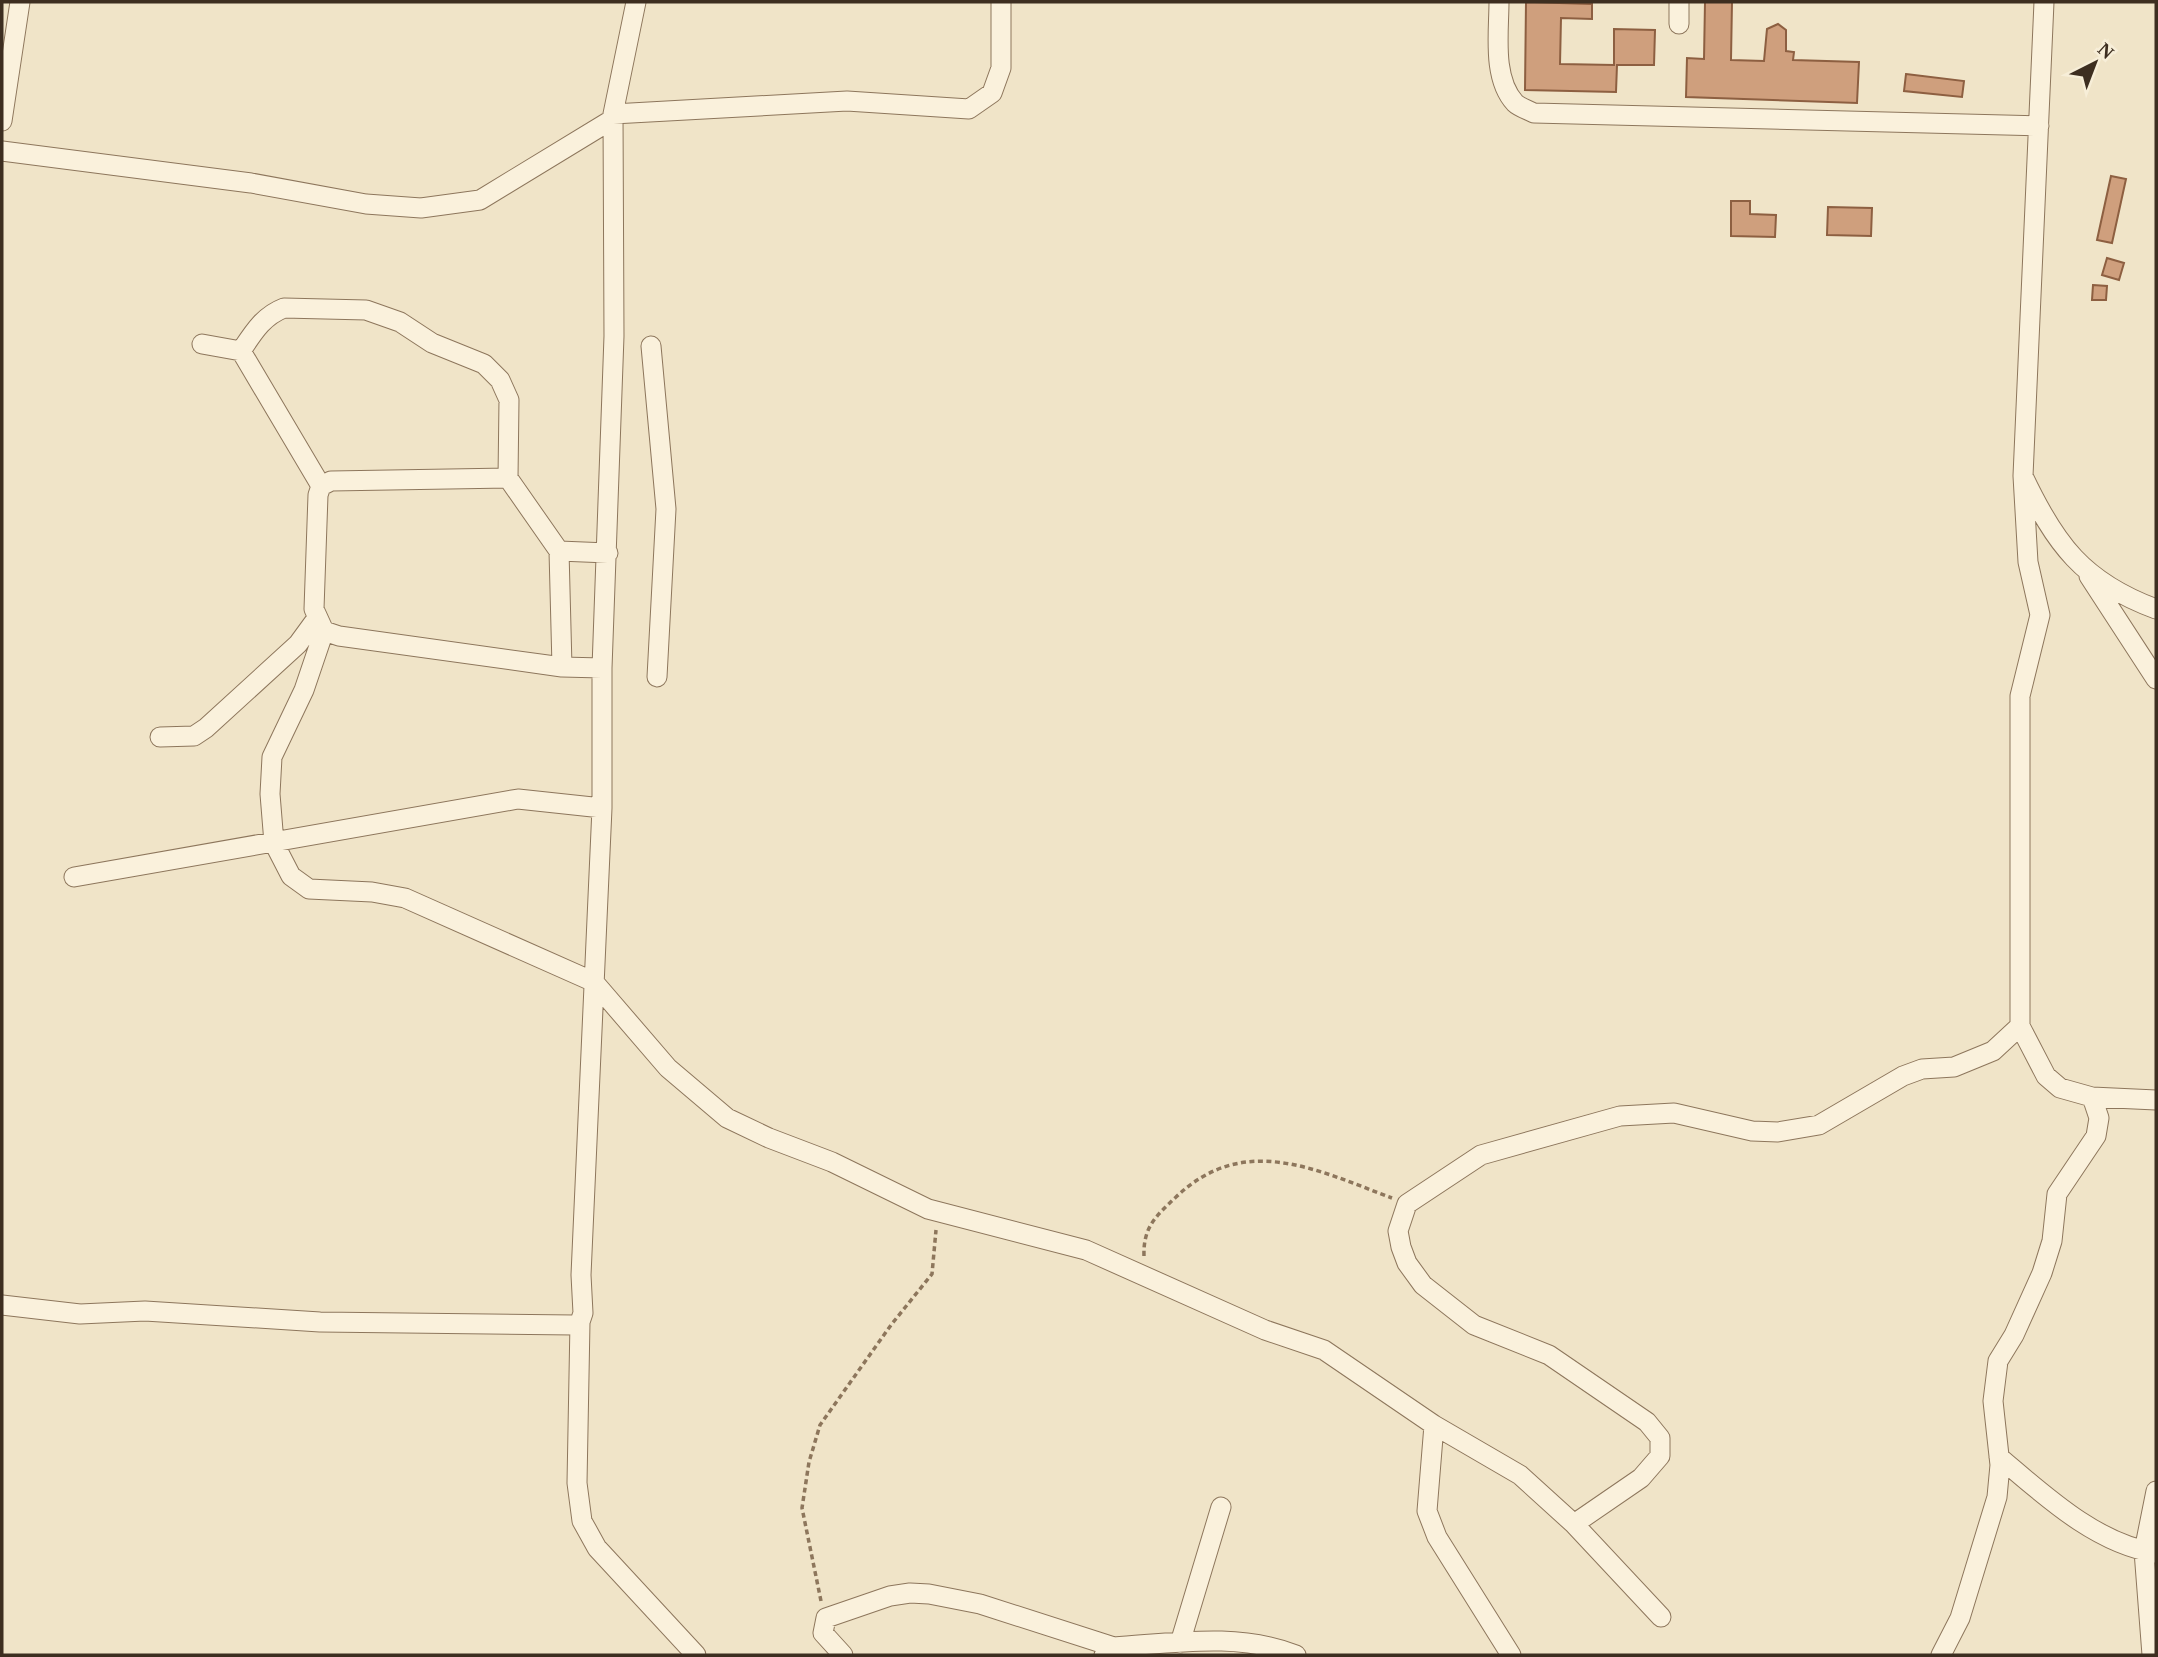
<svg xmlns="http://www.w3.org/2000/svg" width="2158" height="1657" font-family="Georgia,serif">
<rect width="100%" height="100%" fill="#f0e4c8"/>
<!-- building -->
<path fill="#cf9f7d" stroke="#8d5f41" stroke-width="2" d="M 1526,2 L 1592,4 L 1592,19 L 1561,18 L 1560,64 L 1614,65 L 1614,29 L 1655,30 L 1654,65 L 1617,65 L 1616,92 L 1525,90 Z
M 1705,2 L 1732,2 L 1731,60 L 1764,61 L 1767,29 L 1778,24 L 1786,30 L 1786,51 L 1794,52 L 1793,60 L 1859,62 L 1857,103 L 1686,97 L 1687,58 L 1704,59 Z
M 1906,74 L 1964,81 L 1962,97 L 1904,91 Z
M 2111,176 L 2126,179 L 2112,243 L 2097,240 Z
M 1731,201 L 1750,201 L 1750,214 L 1776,215 L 1775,237 L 1731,236 Z
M 1828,207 L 1872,208 L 1871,236 L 1827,235 Z
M 2107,258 L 2124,263 L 2119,280 L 2102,275 Z
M 2093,285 L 2107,286 L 2106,300 L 2092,300 Z"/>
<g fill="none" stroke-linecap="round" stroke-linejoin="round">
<defs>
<path id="minor" d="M 1499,2 C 1499,32 1492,78 1515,103 C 1519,107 1528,110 1534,113 L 2039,126
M 1679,2 L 1679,24
M 2044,2 L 2023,476 C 2055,544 2083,582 2156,609
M 613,114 L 847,101 L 969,109 L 992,93 L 1001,68 L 1001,2
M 2,121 L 20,2
M 2,151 L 251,183 L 366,204 L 421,208 L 480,200 L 613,119
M 202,344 L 241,351
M 651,346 L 666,509 L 657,677
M 2023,476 L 2028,562 L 2040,615 L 2020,696 L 2020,1026 L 2046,1076 L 2060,1088 L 2092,1097 L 2156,1100
M 321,486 L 241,351 C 253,333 263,316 284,308 L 366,310 L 400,322 L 432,343 L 484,364 L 500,380 L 509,400 L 508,478
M 559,551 L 562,667
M 2089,576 L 2156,679
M 324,631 L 304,690 L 272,757 L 270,794 L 274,843 L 291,876 L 309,889 L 372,892 L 405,898 L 594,982 L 668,1068 L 727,1118 L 769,1138 L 832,1162 L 928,1209 L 1086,1250 L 1265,1330 L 1324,1350 L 1434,1425 L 1520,1475 L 1574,1524 L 1661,1617
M 602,668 L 562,667 L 339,636 L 324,631 L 314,609 L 318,495 L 321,486 L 331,481 L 508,478 L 559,551 L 608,553
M 160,737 L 194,736 L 206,728 L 298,644 L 317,618
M 74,877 L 518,799 L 602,808
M 2,1305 L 80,1314 L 145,1311 L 320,1322 L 574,1325 L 580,1322 L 583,1313 L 581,1275 L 602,808 L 602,668 L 614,336 L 613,114 L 636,2
M 580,1322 L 577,1483 L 582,1521 L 597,1548 L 696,1655
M 1434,1425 L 1427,1511 L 1437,1537 L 1511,1655
M 1999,1457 C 2044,1495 2096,1544 2156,1553
M 1574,1524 L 1641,1478 L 1660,1456 L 1660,1438 L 1647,1422 L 1549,1355 L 1474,1325 L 1423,1285 L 1407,1263 L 1401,1247 L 1398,1231 L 1407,1204 L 1481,1155 L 1620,1116 L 1674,1113 L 1752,1131 L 1778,1132 L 1819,1125 L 1903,1076 L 1922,1069 L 1954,1067 L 1993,1051 L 2020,1026
M 1180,1643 L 1221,1507
M 843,1655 L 823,1633 L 826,1618 L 890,1596 L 910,1593 L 929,1594 L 980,1604 L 1114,1647
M 1104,1655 L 1114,1647 C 1175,1643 1238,1632 1296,1655
M 1941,1655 L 1960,1618 L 1997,1497 L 2000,1465 L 1993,1401 L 1998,1361 L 2014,1335 L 2042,1273 L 2052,1241 L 2057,1194 L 2096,1136 L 2099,1118 L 2092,1097
M 2152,1655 L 2144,1551 L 2156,1491"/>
</defs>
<!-- minor casing -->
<use href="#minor" stroke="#8d765c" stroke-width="21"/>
<!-- path -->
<path stroke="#8d765c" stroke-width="3.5" stroke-dasharray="5 3.5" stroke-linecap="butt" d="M 1144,1256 C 1143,1227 1156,1216 1176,1197 C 1244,1132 1317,1170 1392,1198
M 821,1601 L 802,1508 L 809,1462 L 820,1425 L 891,1325 L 932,1274 L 936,1230"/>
<!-- minor -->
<use href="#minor" stroke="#faf1dc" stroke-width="19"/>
</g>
<!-- border -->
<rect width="2158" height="1657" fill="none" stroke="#3d2e20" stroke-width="7"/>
<!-- north arrow -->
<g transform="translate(2095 63) rotate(42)" stroke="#f7eed8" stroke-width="5" paint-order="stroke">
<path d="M0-5L12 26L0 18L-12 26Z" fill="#3d2e20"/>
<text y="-10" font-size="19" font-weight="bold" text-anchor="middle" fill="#3d2e20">N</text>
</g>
</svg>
